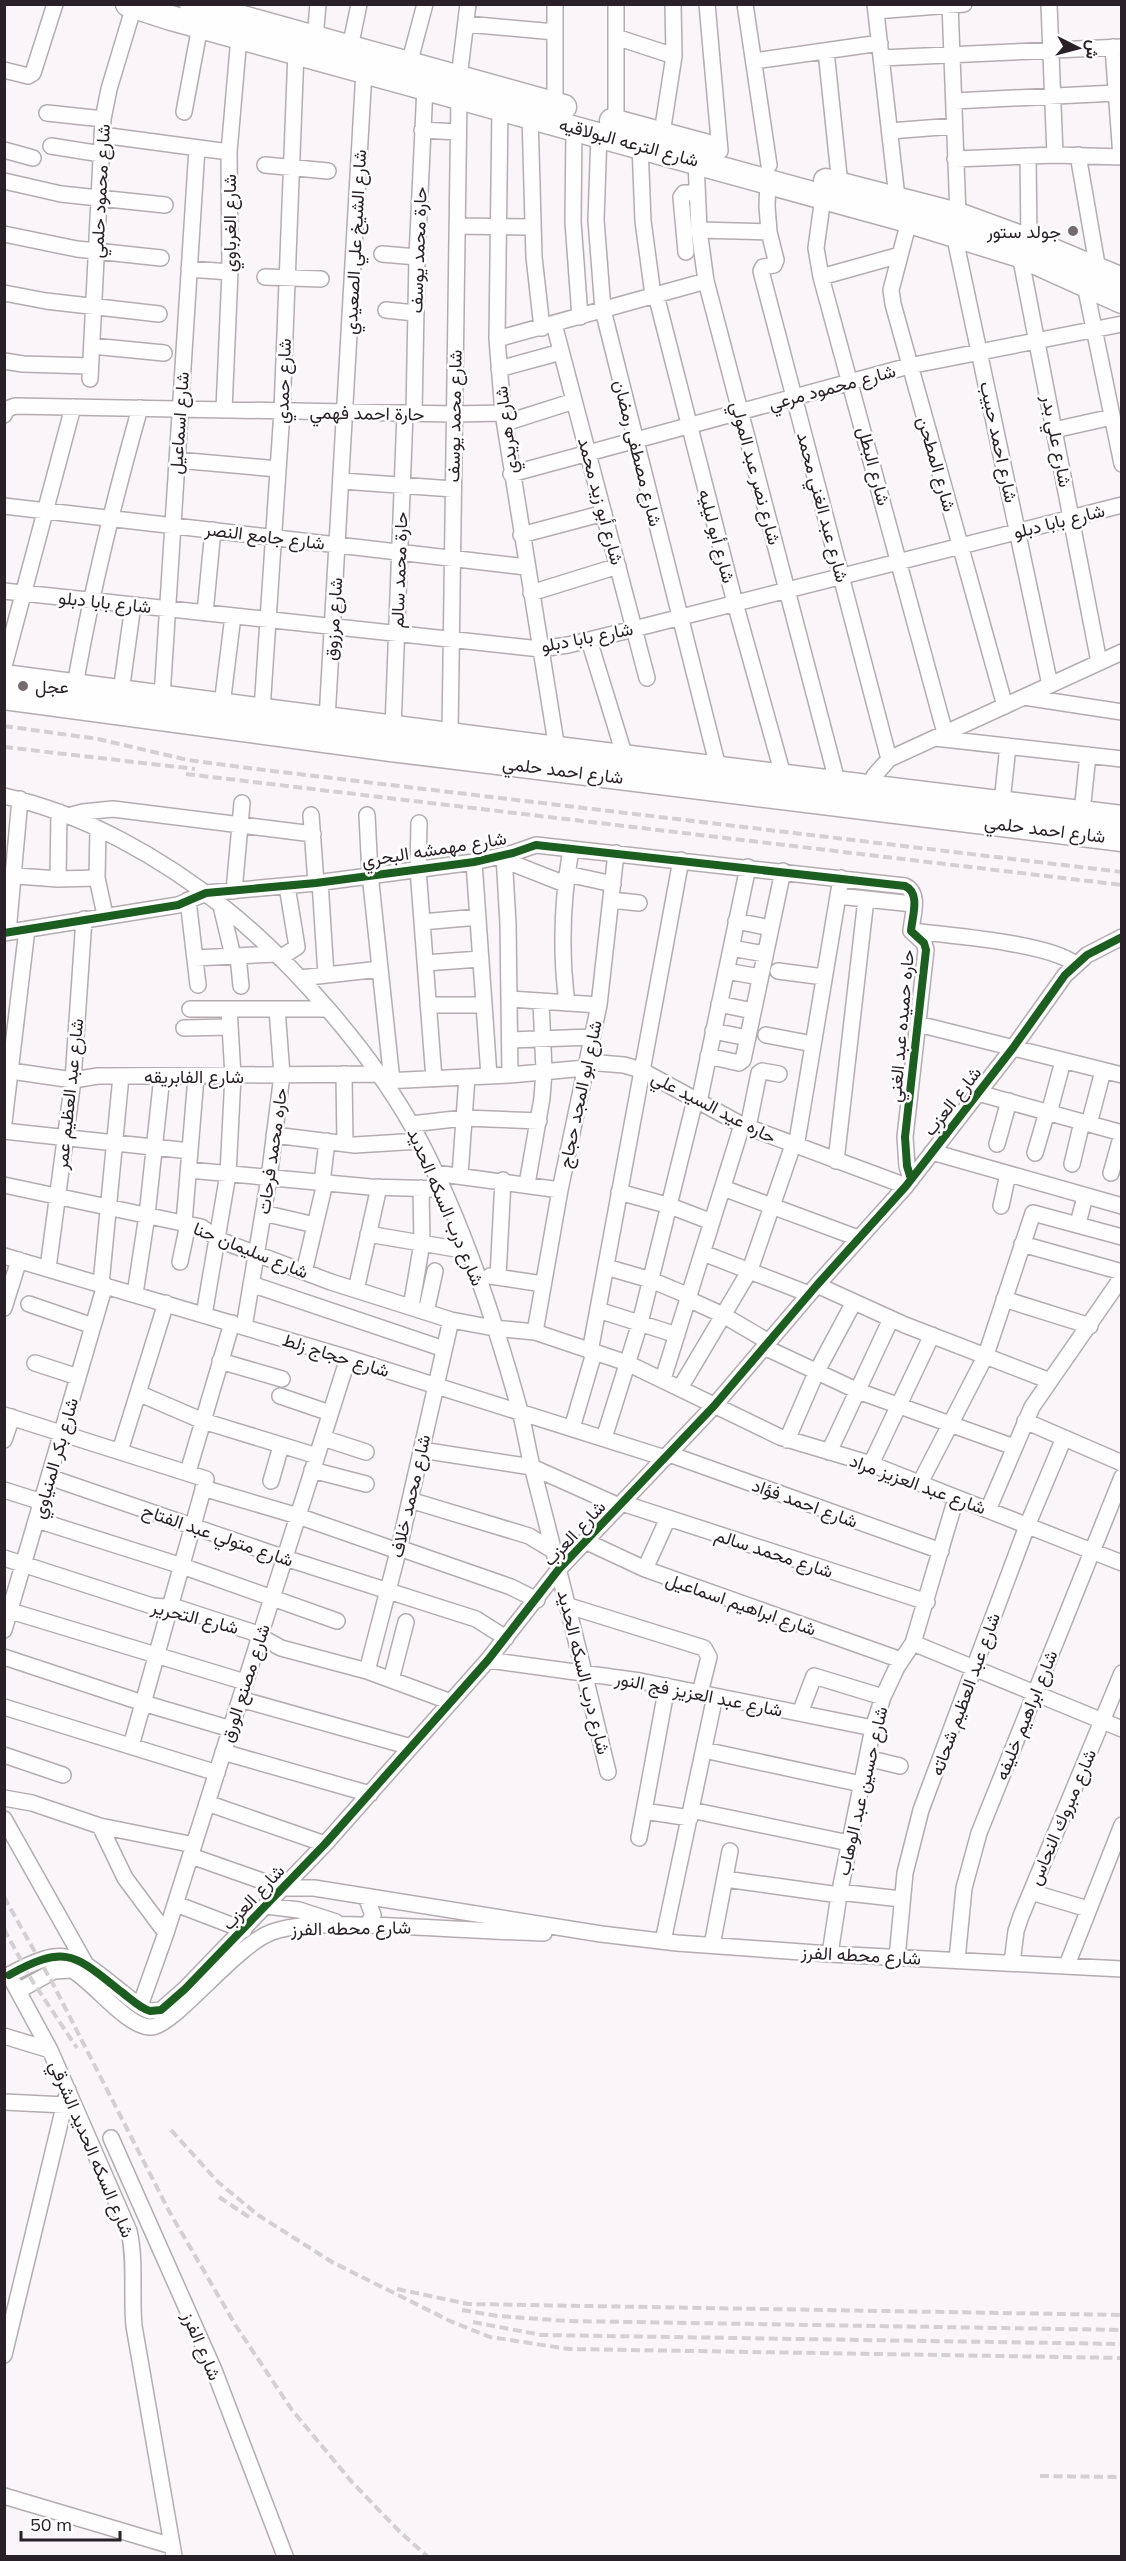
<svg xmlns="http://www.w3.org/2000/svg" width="1126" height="2561" font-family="Mulish,Vazirmatn,sans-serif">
<rect width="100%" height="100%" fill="#faf5f8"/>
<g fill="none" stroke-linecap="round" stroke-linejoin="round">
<defs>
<path id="minor" d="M 555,4 L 555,105
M 707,4 L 720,151
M 745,4 L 769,165
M 875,4 L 898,206
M 950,4 L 958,215
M 1049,4 L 1055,155
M 876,11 L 964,4
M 466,24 L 555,32
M 616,37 L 674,56
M 315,39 L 318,4
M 1113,47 L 1121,157
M 350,48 L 359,4
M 826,51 L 840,185
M 881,58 L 1122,47
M 754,61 L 880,43
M 409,64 L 425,4
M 4,70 L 28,76 L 33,73 L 55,4
M 459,78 L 468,4
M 954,101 L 1116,93
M 500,107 L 497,339 L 503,413 L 557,749
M 184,112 L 200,26
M 47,113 L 103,119
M 530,115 L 534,257 L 542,328
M 616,122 L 616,4
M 574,127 L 573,222 L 580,317
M 422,130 L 458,132
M 890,131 L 954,126
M 662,133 L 674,56 L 673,4
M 599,134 L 596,220 L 603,310 L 718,767
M 102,135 L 229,152
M 640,145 L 643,221 L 653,295
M 51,146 L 101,154
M 4,150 L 33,158
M 1078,155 L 1098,270
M 1028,156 L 1029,241
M 955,159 L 1055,155 L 1122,157
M 696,161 L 699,230 L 706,281 L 837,781
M 265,165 L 328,171
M 4,181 L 61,194 L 165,205
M 768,181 L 767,206 L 769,232 L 776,260 L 774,265 L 763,267 L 761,271 L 889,759
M 823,197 L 816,248 L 821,277 L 945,733
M 909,221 L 891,290 L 893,304 L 1005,706
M 457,226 L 532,227
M 699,230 L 769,232
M 4,234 L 77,249 L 161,258
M 954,234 L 1050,685
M 686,252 L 681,197 L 684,193 L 696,193
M 382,254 L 417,257
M 1020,255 L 1099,662
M 189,269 L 230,272
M 265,277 L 321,279
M 821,277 L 900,255
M 1085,285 L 1122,464
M 4,293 L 46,301 L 159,314
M 656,295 L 735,603 L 783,775
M 386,310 L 415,313
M 554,324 L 647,678
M 497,339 L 706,281
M 92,346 L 164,353
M 4,361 L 23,364 L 90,366
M 499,369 L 561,352
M 90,379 L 103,119 L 109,89 L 134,6
M 224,410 L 230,272 L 229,152 L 239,37
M 414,413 L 417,257 L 425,87
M 4,415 L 7,409 L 15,406 L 454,414 L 503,413
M 505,423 L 574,401
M 1054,430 L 1112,417
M 177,460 L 278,469
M 511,474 L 909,366 L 1122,324
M 342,481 L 453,489
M 4,506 L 526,567
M 521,535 L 604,513
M 4,591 L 540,649 L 568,645 L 634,629 L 1122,505
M 531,593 L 618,566
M 205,613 L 213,530
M 589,640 L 625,757
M 4,666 L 73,407
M 75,686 C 91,592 114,500 140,408
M 121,692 L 133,605
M 162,697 L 197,148
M 1024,697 L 1122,712
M 222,705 L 233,616
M 262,710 L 282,411 L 296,52
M 327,719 L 364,71
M 393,728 L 405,413
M 450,735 L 459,96
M 935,738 L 1122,759
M 872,786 L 874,776 L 889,759 L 1122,652
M 4,796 C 85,814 162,858 226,909 C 293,963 369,1050 412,1126 C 459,1211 494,1317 520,1411 C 525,1430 528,1451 533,1470 C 559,1571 584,1671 608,1772
M 1002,802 L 1008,746
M 1082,812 L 1088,755
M 311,815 L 316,883
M 367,815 L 370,874 L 392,1081
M 68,816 L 83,812 L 113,809 L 313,834
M 419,823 L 418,869 L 434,1079
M 98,829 L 97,878 L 105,915
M 504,855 L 508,924 L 510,1075
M 504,860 L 565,884
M 474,862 L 489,1076
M 567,874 L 613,884
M 4,875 L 58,879 L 97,878
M 58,879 L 59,812
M 320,882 L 326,975
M 234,891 L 242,803
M 838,896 L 913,904
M 188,900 L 198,985
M 611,900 L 639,903
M 221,906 L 233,956
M 736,921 L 771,928
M 422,922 L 478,917
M 911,931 C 947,935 1050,943 1075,964
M 8,932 L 20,799
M 4,933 L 178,905 L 206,893 L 316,883 L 474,862 L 513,853 L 536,845 L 905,886 C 921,893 912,917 911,931 L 924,943 L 926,950 L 905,1137 L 907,1166 L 911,1179
M 731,948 L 765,954
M 238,956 L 241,986
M 195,958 L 276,954
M 280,958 L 297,947 L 287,886
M 425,963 L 480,959
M 726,971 L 760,977
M 778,971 L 824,977
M 300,978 L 380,969
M 510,999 L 599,1005
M 567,1003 C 560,950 562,901 571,849
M 719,1004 L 753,1011
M 428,1005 L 483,1005
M 190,1009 L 326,1009
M 918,1024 L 1122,1075
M 184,1028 L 229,1027
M 713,1031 L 748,1038
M 766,1035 L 813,1044
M 510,1040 L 592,1037
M 708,1056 L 739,1063 L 743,1060 L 783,871
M 587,1062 L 624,1065 L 641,1070 L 742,1125 L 906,1186
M 11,1071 L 73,1080 L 98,1076 L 378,1074
M 344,1074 L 345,1144
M 384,1081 L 510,1075 L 585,1068
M 978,1093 L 1122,1133
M 699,1102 L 748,867
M 1049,1113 L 1063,1061
M 4,1122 L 27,929
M 411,1124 L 464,1118 L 539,1121
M 1089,1124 L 1103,1071
M 748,1127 L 759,1073 L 762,1071 L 779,1074
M 4,1131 L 190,1151
M 274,1135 L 355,1145 L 420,1141
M 997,1144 L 1009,1101
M 796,1147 L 841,878
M 932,1152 L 1122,1206
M 1035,1153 L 1047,1112
M 836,1161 L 866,899
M 1072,1164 L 1082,1122
M 189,1170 L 370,1187 L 442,1189
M 435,1173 L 560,1190
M 1111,1173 L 1122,1134
M 460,1175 L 467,1077
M 322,1183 L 327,1141
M 527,1184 L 542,1098 L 544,1071 L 541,1001
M 4,1185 L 201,1227 L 222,1241 L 331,1282 L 451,1320 L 494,1328 L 535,1332 L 627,1363 L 780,1437 L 871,1464 L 1122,1563
M 723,1188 L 858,1238
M 619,1192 L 670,1206 L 712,1222
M 1001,1206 L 1008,1174
M 263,1213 L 315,1225
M 184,1223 L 196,1077
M 1078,1224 L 1085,1196
M 368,1234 L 468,1251
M 1022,1244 L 1122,1272
M 703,1253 L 809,1294
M 4,1256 L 348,1358 L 665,1458
M 180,1262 L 188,1224
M 606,1267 L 651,1280 L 689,1296
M 48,1268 L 73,1080 L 84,919
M 304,1272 L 325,1183
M 490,1276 L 543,1284
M 498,1277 L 503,1180
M 101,1284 L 121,1076
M 251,1284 L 444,1349
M 817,1285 L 905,1325 L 1050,1381
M 356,1290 L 379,1187
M 135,1294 L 147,1215 L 162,1076
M 688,1299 L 723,1315 L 769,1342
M 1004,1299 L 1090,1326
M 29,1304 L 93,1326
M 411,1307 L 422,1243 L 421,1188
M 4,1308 L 19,1260
M 598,1310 L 677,1335
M 426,1312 L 435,1271
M 204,1315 L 228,1174 L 233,1076 L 229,1009
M 244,1327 L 269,1178 L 282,1075 L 277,1009
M 535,1332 L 560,1190 L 599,1005 L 616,853
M 764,1347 L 858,1391 L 1014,1447
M 590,1352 L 681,860
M 220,1361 L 282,1379
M 35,1363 L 78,1377
M 663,1379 L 742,1125
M 680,1388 L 750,1270 L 793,1145
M 138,1393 L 203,1421 L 317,1456
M 280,1396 L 330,1413
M 4,1415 L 206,1479 L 131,1746
M 1025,1421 L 1122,1463
M 572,1428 L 594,1353
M 323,1438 L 366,1452
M 604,1438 L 640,1323 L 695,1100
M 4,1440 L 12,1417
M 787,1440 L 816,1373 L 854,1302
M 421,1450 L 532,1467 L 619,1506
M 120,1451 L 166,1303
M 829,1452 L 891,1319
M 669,1454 L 941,1551
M 871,1464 L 932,1335
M 312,1470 L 366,1484
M 188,1472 L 232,1323
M 49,1477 L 285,1558 L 476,1619 L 506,1638
M 271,1481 L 281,1446
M 920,1483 L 986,1355 L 1033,1213 L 1122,1237
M 203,1488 L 298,1516 L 398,1551
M 4,1490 L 42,1502
M 410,1500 L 529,1536 L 554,1551
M 622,1503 L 927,1602
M 988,1510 L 1032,1407 L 1122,1277
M 37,1520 L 182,1566 L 337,1621
M 585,1541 L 645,1569 L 901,1660
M 399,1548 L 511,1587 L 537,1600
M 4,1558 L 152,1606 L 178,1608 L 252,1632 L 281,1648 L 367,1671 L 451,1702
M 645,1569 L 668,1518
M 569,1606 L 704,1648 L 709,1657 L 700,1693
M 4,1609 L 245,1682
M 4,1630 L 105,1285
M 913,1643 L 1122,1729
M 4,1657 L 143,1703 L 231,1729
M 488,1660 L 640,1681 L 873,1728
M 367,1671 L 399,1548 L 451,1320
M 391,1680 L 406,1622
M 240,1699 L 411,1747
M 4,1707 L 217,1773
M 800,1713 L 814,1676 L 883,1697
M 704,1750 L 861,1784
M 223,1752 L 370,1794
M 4,1755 L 63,1775
M 867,1758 L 900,1766
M 4,1798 L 32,1803 L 100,1826 L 194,1845
M 207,1803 L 325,1844
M 691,1810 L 849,1843
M 644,1811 L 690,1818
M 4,1819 L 85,1963
M 100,1826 L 125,1878 L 166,1933
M 639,1838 L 667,1686
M 191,1856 L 282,1888 L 314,1888 L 601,1934 L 677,1943 L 830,1954 L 1122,1969
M 725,1879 L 839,1895
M 839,1892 L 901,1899
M 1031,1892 L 1088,1909
M 366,1897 L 373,1915 L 367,1925
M 176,1904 L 244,1930
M 266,1906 L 299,1910 L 336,1922
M 663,1941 L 715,1696
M 712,1945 L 730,1851
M 830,1954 L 839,1895 L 873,1728 L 883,1697 L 897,1667 L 913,1643 L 956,1498
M 897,1958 L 905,1873 L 921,1810 L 1027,1526 L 1064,1438
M 957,1960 L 964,1888 L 979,1833 L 1122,1477
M 1012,1963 L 1016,1931 L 1021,1916 L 1122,1673
M 1067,1965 L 1122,1825
M 9,1975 C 67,1943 75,1955 123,1993 C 132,2000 140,2008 150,2011 L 161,2010 L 185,1989 L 325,1844 L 488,1660 L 559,1569 L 714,1406 L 817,1285 L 906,1186 L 1013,1048 L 1065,975 L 1087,955 L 1122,937
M 13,1982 L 50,2050 L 129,2231 C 136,2262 131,2295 134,2326 L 174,2556
M 18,1991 L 54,1971 L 72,1970 C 94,1982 128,2029 152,2027 C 175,2025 236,1945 272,1932 C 301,1922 336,1925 367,1925 C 426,1927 484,1931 544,1933
M 140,2006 L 166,1933 L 348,1358
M 4,2036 L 50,2050
M 4,2102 L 65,2105
M 111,2138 L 214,2370 L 285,2556
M 4,2355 L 68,2090
M 4,2496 L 172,2546"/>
<path id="primary" d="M 128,4 L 171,18 L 900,218 L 1020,255 L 1122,301
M 192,4 L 564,107
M 612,121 L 712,148
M 826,181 L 958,215 L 1029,241 L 1122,280
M 4,677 L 557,749 L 1122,818
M 4,697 L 391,749 L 1122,839"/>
</defs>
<!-- minor casing -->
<use href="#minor" stroke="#b4acb1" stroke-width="18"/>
<!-- primary casing -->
<use href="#primary" stroke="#b4acb1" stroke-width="27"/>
<!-- minor -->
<use href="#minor" stroke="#fefefe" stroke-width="15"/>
<!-- primary -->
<use href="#primary" stroke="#fefefe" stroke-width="24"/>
<!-- rail -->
<path stroke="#d3d0d2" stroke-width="4" stroke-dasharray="9 4.5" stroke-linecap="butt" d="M 4,726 L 98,739 L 188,760 L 256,769 L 1122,872
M 4,747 L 195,769
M 186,774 L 1122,885
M 4,1897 L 53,1984 L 169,2211 L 236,2326 L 292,2410 L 351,2481 L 400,2532 L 427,2556
M 4,1929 L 33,1982 L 77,2048
M 171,2130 L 218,2182 L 258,2215 L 332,2262 L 450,2321 L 490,2337 L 569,2349 L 1122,2358
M 219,2197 L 252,2219
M 397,2289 L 468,2304 L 1122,2315
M 462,2310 L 498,2316 L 568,2321 L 1122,2330
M 473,2322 L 541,2335 L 1122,2344
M 1040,2476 L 1122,2477"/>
<defs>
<path id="cycleway" d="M 4,933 L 178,905 L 206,893 L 316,883 L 474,862 L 513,853 L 536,845 L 905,886 C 921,893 912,917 911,931 L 924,943 L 926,950 L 905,1137 L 907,1166 L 911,1179
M 9,1975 C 67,1943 75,1955 123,1993 C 132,2000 140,2008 150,2011 L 161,2010 L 185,1989 L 325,1844 L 488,1660 L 559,1569 L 714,1406 L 817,1285 L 906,1186 L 1013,1048 L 1065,975 L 1087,955 L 1122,937"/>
</defs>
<!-- cycleway casing -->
<use href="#cycleway" stroke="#fff" stroke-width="11"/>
<!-- cycleway -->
<use href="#cycleway" stroke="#1b5e20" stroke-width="8"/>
</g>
<!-- markers -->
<g fill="#736b70" stroke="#fff" stroke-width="2">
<circle cx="1073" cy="231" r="6"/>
<circle cx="23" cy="686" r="6"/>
</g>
<g text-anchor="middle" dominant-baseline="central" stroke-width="5" stroke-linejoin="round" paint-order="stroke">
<!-- street labels -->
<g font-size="18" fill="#2a2027" stroke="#fff">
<text transform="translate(629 142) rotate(15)">شارع الترعه البولاقيه</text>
<text transform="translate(100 191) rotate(-87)">شارع محمود حلمي</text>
<text transform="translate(229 223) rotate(-90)">شارع الغرباوي</text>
<text transform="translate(355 242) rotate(-87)">شارع الشيخ علي الصعيدي</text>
<text transform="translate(418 250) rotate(-88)">حارة محمد يوسف</text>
<text transform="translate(283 381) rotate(-88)">شارع حمدي</text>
<text transform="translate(832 387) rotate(-15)">شارع محمود مرعي</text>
<text transform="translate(367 413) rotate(1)">حارة احمد فهمي</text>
<text transform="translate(454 416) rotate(-89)">شارع محمد يوسف</text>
<text transform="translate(179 423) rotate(-86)">شارع اسماعيل</text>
<text transform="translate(506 430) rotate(-97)">شارع هريدي</text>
<text transform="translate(1057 441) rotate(79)">شارع علي بدر</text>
<text transform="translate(999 442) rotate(78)">شارع احمد حبيب</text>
<text transform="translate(638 453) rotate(76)">شارع مصطفى رمضان</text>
<text transform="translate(937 464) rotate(74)">شارع المطحن</text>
<text transform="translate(874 466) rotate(75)">شارع البطل</text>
<text transform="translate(756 473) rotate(75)">شارع نصر عبد المولي</text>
<text transform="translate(601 501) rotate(75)">شارع أبو زيد محمد</text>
<text transform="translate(823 507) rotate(75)">شارع عبد الغني محمد</text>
<text transform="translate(1059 521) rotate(-14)">شارع بابا دبلو</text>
<text transform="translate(265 536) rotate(7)">شارع جامع النصر</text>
<text transform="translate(717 536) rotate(75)">شارع أبو ليليه</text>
<text transform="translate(399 570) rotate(-88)">حارة محمد سالم</text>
<text transform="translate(105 602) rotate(6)">شارع بابا دبلو</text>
<text transform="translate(333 619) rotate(-86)">شارع مرزوق</text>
<text transform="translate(587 637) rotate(-11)">شارع بابا دبلو</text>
<text transform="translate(563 770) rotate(7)">شارع احمد حلمي</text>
<text transform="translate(1045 829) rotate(7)">شارع احمد حلمي</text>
<text transform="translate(434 849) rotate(-9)">شارع مهمشه البحري</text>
<text transform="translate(901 1026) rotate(-85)">حاره حميده عبد الغني</text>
<text x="194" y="1076">شارع الفابريقه</text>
<text transform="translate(69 1094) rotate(-84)">شارع عبد العظيم عمر</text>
<text transform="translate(580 1094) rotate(-78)">شارع ابو المجد حجاج</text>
<text transform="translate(952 1101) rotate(-52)">شارع العزب</text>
<text transform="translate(714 1107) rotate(27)">حاره عيد السيد علي</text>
<text transform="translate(272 1151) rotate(-82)">حاره محمد فرحات</text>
<text transform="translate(446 1207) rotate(67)">شارع درب السكه الحديد</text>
<text transform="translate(251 1250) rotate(22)">شارع سليمان حنا</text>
<text transform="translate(336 1355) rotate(17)">شارع حجاج زلط</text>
<text transform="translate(55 1458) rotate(-74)">شارع بكر المنياوي</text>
<text transform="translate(918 1484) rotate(20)">شارع عبد العزيز مراد</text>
<text transform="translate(410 1496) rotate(-77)">شارع محمد خلاف</text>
<text transform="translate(805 1503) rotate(20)">شارع احمد فؤاد</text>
<text transform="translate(574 1533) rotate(-47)">شارع العزب</text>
<text transform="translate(218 1535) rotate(19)">شارع متولي عبد الفتاح</text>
<text transform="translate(774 1553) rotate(18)">شارع محمد سالم</text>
<text transform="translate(741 1604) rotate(19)">شارع ابراهيم اسماعيل</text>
<text transform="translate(195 1617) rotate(14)">شارع التحرير</text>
<text transform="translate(584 1672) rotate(76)">شارع درب السكه الحديد</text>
<text transform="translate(245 1683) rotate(-72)">شارع مصنع الورق</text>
<text transform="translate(699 1694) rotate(11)">شارع عبد العزيز فج النور</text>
<text transform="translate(965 1694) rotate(-70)">شارع عبد العظيم شحاته</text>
<text transform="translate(1026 1715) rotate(-68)">شارع ابراهيم خليفه</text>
<text transform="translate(862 1791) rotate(-77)">شارع حسين عبد الوهاب</text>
<text transform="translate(1062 1817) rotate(-67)">شارع مبروك النحاس</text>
<text transform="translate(253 1897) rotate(-47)">شارع العزب</text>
<text transform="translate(351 1928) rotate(-1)">شارع محطه الفرز</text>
<text transform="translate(861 1955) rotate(3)">شارع محطه الفرز</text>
<text transform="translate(92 2149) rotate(67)">شارع السكه الحديد الشرقي</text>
<text transform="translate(202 2346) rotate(67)">شارع الفرز</text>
</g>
<!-- poi labels -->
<g font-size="18" fill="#2a2027" stroke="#fff" text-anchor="end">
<text x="1061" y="231">جولد ستور</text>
<text x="35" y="686" text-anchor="start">عجل</text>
</g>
</g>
<!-- border -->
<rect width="1126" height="2561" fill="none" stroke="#2a2027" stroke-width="12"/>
<!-- north arrow -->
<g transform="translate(1078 48) rotate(96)" stroke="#ffffff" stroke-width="4.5" paint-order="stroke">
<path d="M0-4.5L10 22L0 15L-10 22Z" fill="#2a2027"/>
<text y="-9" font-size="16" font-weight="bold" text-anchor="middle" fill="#2a2027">ش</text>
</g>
<!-- scale -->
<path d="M21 2531v9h99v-9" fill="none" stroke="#2a2027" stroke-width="3"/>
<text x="30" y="2531" font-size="18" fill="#2a2027" stroke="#ffffff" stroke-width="4.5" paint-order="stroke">50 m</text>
</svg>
